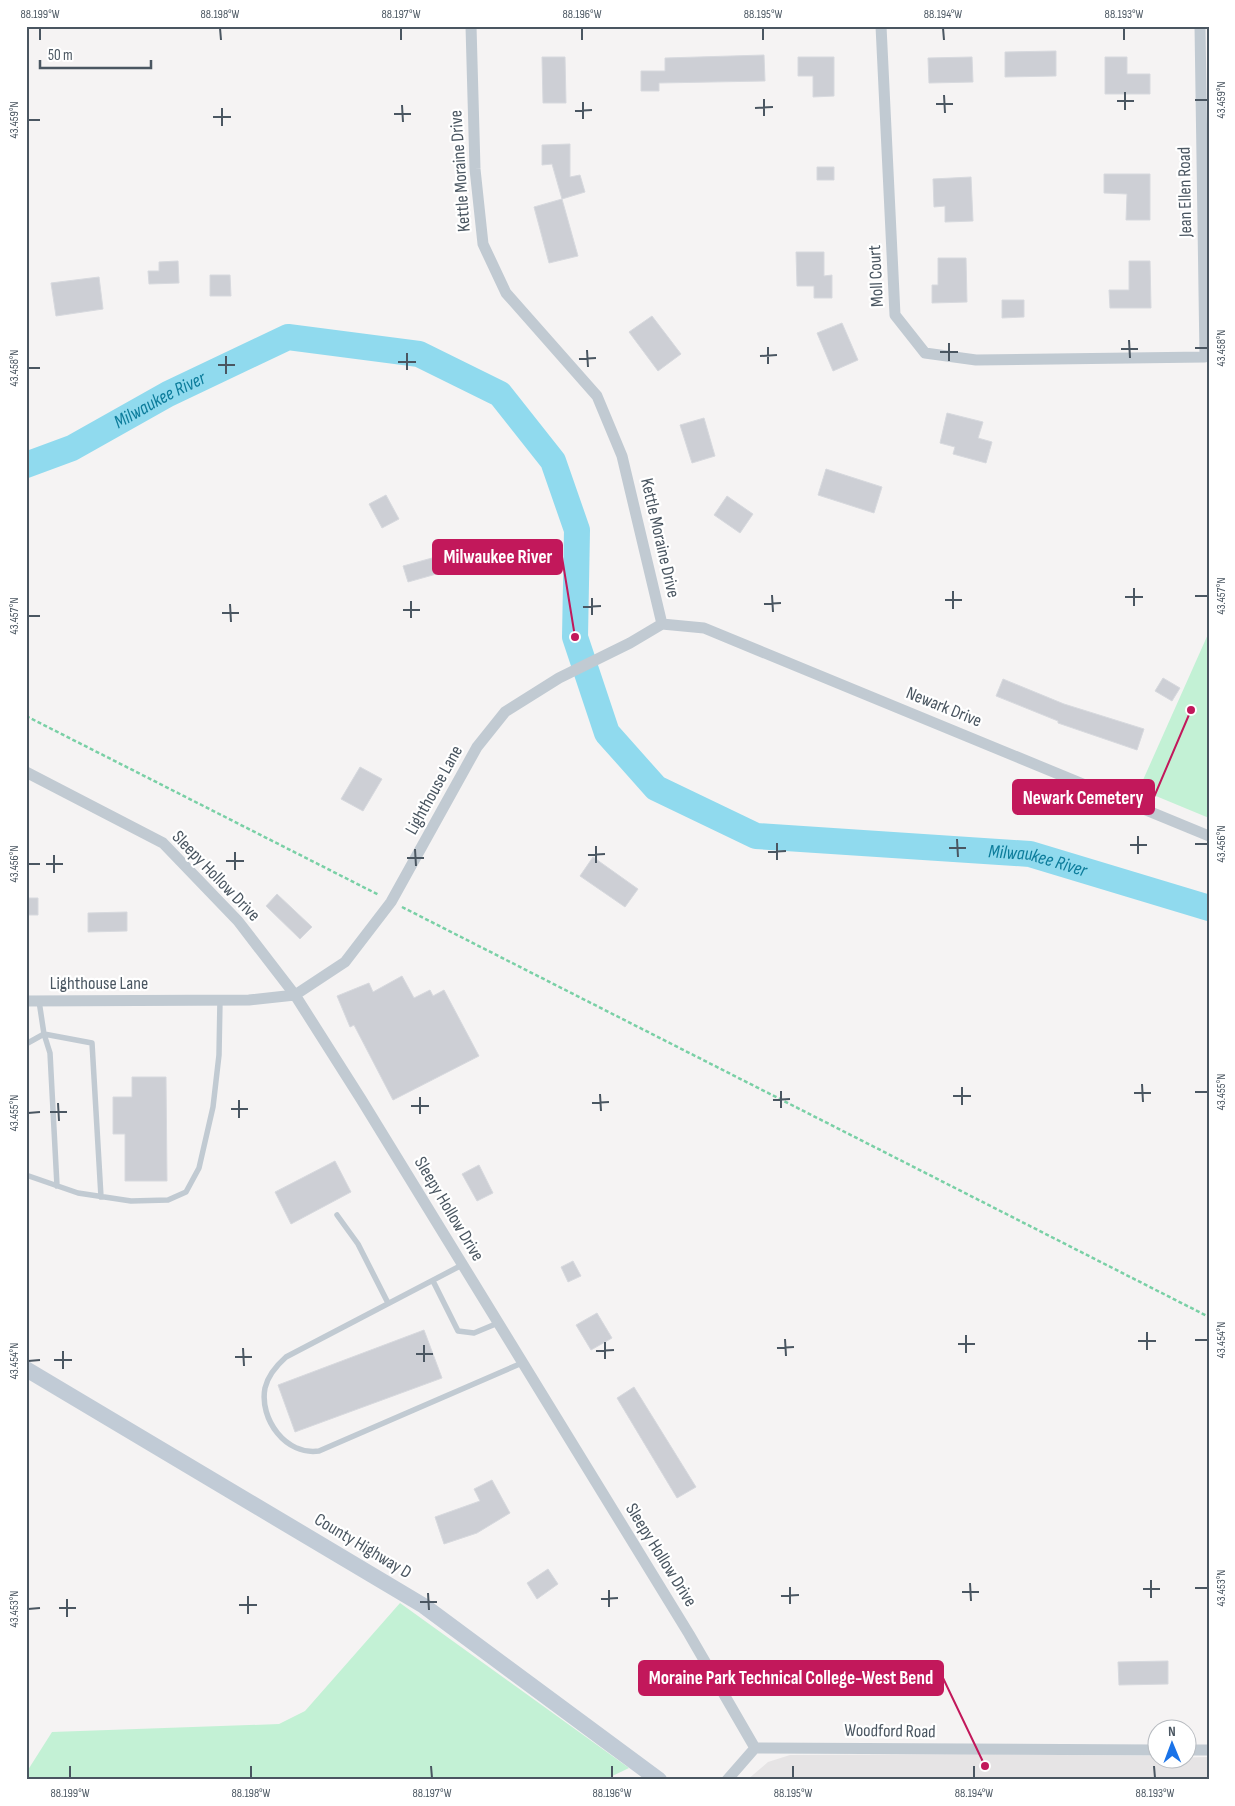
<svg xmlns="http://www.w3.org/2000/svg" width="1235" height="1806" font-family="'Sofia Sans Condensed',sans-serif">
<rect width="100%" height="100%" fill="#f5f3f3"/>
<!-- education -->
<path fill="#e6e4e5" d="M 981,1754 L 1157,1756 L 1158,1758 L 1209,1757 L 1209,1780 L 747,1780 L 768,1762 L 790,1755 Z"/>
<!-- green -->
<path fill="#c3f1d5" d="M 1209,632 L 1209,818 L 1139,789 Z
M 400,1603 L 629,1768 L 604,1780 L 26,1780 L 26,1773 L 52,1732 L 279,1724 L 305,1711 Z"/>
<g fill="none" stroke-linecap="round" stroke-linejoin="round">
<!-- river -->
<path stroke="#90daee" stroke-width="26" id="s1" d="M 26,465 L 72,448 L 168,394 L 288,337 L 419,354 L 500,394 L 553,461 L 577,530 L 575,637 L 607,733 L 656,788 L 756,836 L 1030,854 L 1209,908"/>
</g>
<!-- building -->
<path fill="#cdcfd5" stroke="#d7d9de" d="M 1056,51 L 1056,76 L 1005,77 L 1005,52 Z
M 764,55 L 765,81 L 659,83 L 659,91 L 641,91 L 641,71 L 665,71 L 665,58 Z
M 542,57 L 565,57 L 566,103 L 543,103 Z
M 798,57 L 834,57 L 834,96 L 813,97 L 813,76 L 798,76 Z
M 972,57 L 973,82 L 929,83 L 928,58 Z
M 1105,57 L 1127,57 L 1127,74 L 1150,74 L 1150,94 L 1105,94 Z
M 570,144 L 570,177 L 580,175 L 585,192 L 562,199 L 552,164 L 542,165 L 542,145 Z
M 817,167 L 834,167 L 834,180 L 817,180 Z
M 1104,174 L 1150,174 L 1150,220 L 1126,220 L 1127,194 L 1104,193 Z
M 971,177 L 973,221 L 945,222 L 945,206 L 934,207 L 933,179 Z
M 562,199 L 578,256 L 549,263 L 534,207 Z
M 796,252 L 824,252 L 824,276 L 832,275 L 832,298 L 814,298 L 814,286 L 797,286 Z
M 938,258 L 966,258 L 967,302 L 932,303 L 932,285 L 938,285 Z
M 178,261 L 179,283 L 149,284 L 148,271 L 159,271 L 159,262 Z
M 1129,261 L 1150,261 L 1151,308 L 1110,308 L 1109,290 L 1129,290 Z
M 210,275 L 230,275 L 231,296 L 210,296 Z
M 99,277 L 103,309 L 56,316 L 51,283 Z
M 1002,300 L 1024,300 L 1024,317 L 1002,318 Z
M 652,316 L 681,354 L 658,371 L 629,332 Z
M 842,323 L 858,360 L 833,371 L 817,333 Z
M 947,413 L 983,422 L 978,438 L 992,442 L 986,463 L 953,454 L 955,447 L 940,443 Z
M 704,418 L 715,456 L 692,463 L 680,425 Z
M 826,469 L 882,487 L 874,513 L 818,495 Z
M 386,495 L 399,519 L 382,528 L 369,504 Z
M 727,496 L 753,514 L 740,533 L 714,515 Z
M 443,555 L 447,571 L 408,582 L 403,566 Z
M 1163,678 L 1180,688 L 1172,701 L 1155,691 Z
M 1003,679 L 1064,704 L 1144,729 L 1137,750 L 1058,723 L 1058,721 L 996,696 Z
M 360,767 L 382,779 L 363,811 L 341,799 Z
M 593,857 L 638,889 L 625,907 L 580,876 Z
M 277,894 L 312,927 L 300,939 L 266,906 Z
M 26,898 L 38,898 L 38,915 L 26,915 Z
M 127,912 L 127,931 L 88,932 L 88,913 Z
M 402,976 L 414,998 L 430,990 L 433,996 L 444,990 L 479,1056 L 393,1100 L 354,1025 L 350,1027 L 337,996 L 369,983 L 373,992 Z
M 132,1077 L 166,1077 L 167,1181 L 125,1181 L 125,1134 L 113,1134 L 113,1097 L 132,1097 Z
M 335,1161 L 351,1192 L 291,1224 L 275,1192 Z
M 479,1165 L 493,1193 L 477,1201 L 462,1174 Z
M 573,1261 L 581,1276 L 568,1282 L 561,1267 Z
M 597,1313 L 612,1338 L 591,1350 L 576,1325 Z
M 424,1330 L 442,1378 L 295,1432 L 278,1385 Z
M 634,1387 L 696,1487 L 677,1498 L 617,1398 Z
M 492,1480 L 510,1513 L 477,1533 L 444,1544 L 435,1517 L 480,1501 L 474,1489 Z
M 548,1569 L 558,1584 L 537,1599 L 527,1583 Z
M 1168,1661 L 1168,1684 L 1119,1685 L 1118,1662 Z"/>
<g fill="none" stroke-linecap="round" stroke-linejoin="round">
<!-- path -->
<path stroke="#7ad0a6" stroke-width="2.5" stroke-dasharray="4 2.5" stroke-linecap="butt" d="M 26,716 L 379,895
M 402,907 L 1209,1317"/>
<!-- service -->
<path stroke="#c1cad2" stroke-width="5.5" d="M 26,1044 L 44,1034 L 39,1001
M 26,1175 L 78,1193 L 131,1201 L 168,1200 L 186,1192 L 199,1168 L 213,1107 L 219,1055 L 220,1000
M 57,1186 L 50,1053 L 44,1034 L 92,1043 L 101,1197
M 337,1215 L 358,1244 L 388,1303
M 462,1265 L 286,1357 C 277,1365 268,1375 265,1388 C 259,1419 286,1456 319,1451 L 522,1363
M 433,1281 L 458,1331 L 474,1333 L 498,1323"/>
<!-- minor -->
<path stroke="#c1cad2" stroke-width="11" d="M 471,26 L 475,169 L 483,244 L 506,293 L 597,396 L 622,456 L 662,624
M 881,26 L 895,315 L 925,353 L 976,360 L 1205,357 L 1200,26
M 662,624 L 704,628 L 1209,836
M 26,772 L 163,843 L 238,921 L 295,995 L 361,1099 L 689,1634 L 755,1748
M 26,1001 L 249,1000 L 295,995 L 345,962 L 391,902 L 477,747 L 505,712 L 559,678 L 630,643 L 662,624
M 1188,1750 L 1209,1750
M 727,1780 L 755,1748 L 1158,1750"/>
<!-- secondary -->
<path stroke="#c1cbd6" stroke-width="16" d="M 26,1369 L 424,1606 L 659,1780"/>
</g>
<!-- ticks -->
<path fill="none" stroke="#4a5661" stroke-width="2" d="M 40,28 L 40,40M 220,28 L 221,40M 401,28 L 401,40M 582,28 L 582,40M 763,28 L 763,40M 943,28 L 944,40M 1124,28 L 1124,40M 1125,92 L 1125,110M 944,95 L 945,113M 764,99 L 764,116M 1195,100 L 1208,100M 1117,101 L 1134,101M 583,102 L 583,119M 936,104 L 953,104M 402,105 L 403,122M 222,108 L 222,126M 755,108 L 773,107M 575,111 L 592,110M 394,114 L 411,114M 213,117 L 231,117M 28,120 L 40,120M 1129,340 L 1130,358M 949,343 L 949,361M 768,347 L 768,364M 1195,348 L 1208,348M 1121,349 L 1138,349M 587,350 L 588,367M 940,352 L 958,352M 407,353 L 407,370M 226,356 L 226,374M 760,356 L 777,355M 579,359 L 596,358M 398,362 L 416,362M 218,365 L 235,365M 28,368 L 40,368M 1134,588 L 1134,606M 953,591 L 953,609M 772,595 L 773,612M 1195,596 L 1208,596M 1125,597 L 1143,597M 592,598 L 592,615M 945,600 L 962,600M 411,601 L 411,618M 230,604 L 231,622M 764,604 L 781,603M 583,607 L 601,606M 403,610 L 420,610M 222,613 L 239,613M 28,616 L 40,616M 1138,836 L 1138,854M 957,839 L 958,857M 777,843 L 777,860M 1195,844 L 1208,844M 1130,845 L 1147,845M 596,846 L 596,863M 949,848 L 966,848M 415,849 L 416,866M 235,852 L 235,870M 768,852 L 786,851M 54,855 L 54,873M 588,855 L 605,854M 407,858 L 424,858M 226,861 L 244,861M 28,864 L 40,864M 46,864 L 63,864M 1142,1084 L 1143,1102M 962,1087 L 962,1105M 781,1091 L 781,1108M 1195,1092 L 1208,1092M 1134,1093 L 1151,1093M 600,1094 L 601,1111M 953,1096 L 971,1096M 420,1097 L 420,1114M 239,1100 L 239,1118M 773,1100 L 790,1099M 58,1103 L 59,1121M 592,1103 L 609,1102M 411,1106 L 429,1106M 231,1109 L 248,1109M 50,1112 L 67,1112M 28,1113 L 40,1112M 1147,1332 L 1147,1350M 966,1335 L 966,1353M 785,1339 L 786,1356M 1195,1340 L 1208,1340M 1138,1341 L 1156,1341M 605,1342 L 605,1359M 958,1344 L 975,1344M 424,1345 L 424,1362M 243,1348 L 244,1366M 777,1348 L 794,1347M 63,1351 L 63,1369M 596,1351 L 614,1350M 416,1354 L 433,1354M 235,1357 L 252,1357M 54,1360 L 72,1360M 28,1361 L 40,1360M 1151,1580 L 1151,1598M 970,1583 L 971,1601M 790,1587 L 790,1604M 1195,1588 L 1208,1588M 1143,1589 L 1160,1589M 609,1590 L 609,1607M 962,1592 L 979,1592M 428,1593 L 429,1610M 248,1596 L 248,1614M 781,1596 L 799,1595M 67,1599 L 67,1617M 601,1599 L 618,1598M 420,1602 L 437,1602M 239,1605 L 257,1605M 59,1608 L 76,1608M 28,1609 L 40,1608M 70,1766 L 70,1778M 251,1766 L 251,1778M 431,1766 L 432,1778M 612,1766 L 612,1778M 793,1766 L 793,1778M 974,1766 L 974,1778M 1154,1766 L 1155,1778"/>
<g text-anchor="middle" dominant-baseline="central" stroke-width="4.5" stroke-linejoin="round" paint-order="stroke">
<!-- street labels -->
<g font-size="18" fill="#4a5661" stroke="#fff">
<text transform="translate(460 171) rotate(-94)">Kettle Moraine Drive</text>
<text transform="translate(1185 192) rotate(-91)">Jean Ellen Road</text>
<text transform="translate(876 276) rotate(-93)">Moll Court</text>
<text transform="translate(660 538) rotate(77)">Kettle Moraine Drive</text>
<text transform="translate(944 707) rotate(22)">Newark Drive</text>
<text transform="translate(434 790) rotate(-61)">Lighthouse Lane</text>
<text transform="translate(216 876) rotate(46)">Sleepy Hollow Drive</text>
<text x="99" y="983">Lighthouse Lane</text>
<text transform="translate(449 1209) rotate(59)">Sleepy Hollow Drive</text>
<text transform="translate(363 1546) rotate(31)">County Highway D</text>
<text transform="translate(661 1555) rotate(58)">Sleepy Hollow Drive</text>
<text transform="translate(890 1731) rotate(1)">Woodford Road</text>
</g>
<!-- water labels -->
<g font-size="19" font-style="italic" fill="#0c7c9b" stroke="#fff">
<text stroke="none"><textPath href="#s1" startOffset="149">Milwaukee River</textPath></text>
<text stroke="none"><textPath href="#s1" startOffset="1349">Milwaukee River</textPath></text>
</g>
</g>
<!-- callouts -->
<path fill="none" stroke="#c2185b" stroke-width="2" d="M575 637L562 557M1191 710L1154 797M985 1766L943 1678"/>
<g fill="#c2185b" stroke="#fff" stroke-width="2">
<circle cx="575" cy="637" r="5"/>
<circle cx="1191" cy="710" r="5"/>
<circle cx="985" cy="1766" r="5"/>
</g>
<g fill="#c2185b" stroke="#c2185b" stroke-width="2">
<rect x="433" y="540" width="129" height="34" rx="5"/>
<rect x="1013" y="780" width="141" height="34" rx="5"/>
<rect x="639" y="1661" width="304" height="34" rx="5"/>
</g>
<g font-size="19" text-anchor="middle" font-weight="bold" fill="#fff">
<text x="498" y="563">Milwaukee River</text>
<text x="1083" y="804">Newark Cemetery</text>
<text x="791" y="1684">Moraine Park Technical College-West Bend</text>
</g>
<!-- border -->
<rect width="1235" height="1806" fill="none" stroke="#ffffff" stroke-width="55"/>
<!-- north arrow -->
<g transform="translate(1172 1744) rotate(359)"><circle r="24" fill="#ffffff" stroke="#b7bbc0"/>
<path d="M0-4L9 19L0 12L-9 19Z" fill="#1a73e8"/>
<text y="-8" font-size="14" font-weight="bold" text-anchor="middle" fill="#4a5661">N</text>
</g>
<!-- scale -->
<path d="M40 60v8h111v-8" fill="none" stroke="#4a5661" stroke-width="2.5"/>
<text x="48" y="60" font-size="15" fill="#4a5661" stroke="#ffffff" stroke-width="4" paint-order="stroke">50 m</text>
<rect x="28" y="28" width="1180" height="1750" fill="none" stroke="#4a5661" stroke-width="2"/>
<g font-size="12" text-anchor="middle" fill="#4a5661">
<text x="40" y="18">88.199°W</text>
<text x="220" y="18">88.198°W</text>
<text x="401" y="18">88.197°W</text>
<text x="582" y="18">88.196°W</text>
<text x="763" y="18">88.195°W</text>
<text x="943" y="18">88.194°W</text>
<text x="1124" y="18">88.193°W</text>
<text transform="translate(1221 100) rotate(-90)" y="4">43.459°N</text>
<text transform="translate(14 120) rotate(-90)" y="4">43.459°N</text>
<text transform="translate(1221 348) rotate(-90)" y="4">43.458°N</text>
<text transform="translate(14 368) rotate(-90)" y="4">43.458°N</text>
<text transform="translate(1221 596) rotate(-90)" y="4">43.457°N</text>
<text transform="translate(14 616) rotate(-90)" y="4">43.457°N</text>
<text transform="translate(1221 844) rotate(-90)" y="4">43.456°N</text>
<text transform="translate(14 864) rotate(-90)" y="4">43.456°N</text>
<text transform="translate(1221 1092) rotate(-90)" y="4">43.455°N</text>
<text transform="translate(14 1113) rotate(-90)" y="4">43.455°N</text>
<text transform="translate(1221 1340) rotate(-90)" y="4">43.454°N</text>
<text transform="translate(14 1361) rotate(-90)" y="4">43.454°N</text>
<text transform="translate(1221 1588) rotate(-90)" y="4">43.453°N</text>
<text transform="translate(14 1609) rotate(-90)" y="4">43.453°N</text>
<text x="70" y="1797">88.199°W</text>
<text x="251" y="1797">88.198°W</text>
<text x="432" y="1797">88.197°W</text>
<text x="612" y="1797">88.196°W</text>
<text x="793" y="1797">88.195°W</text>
<text x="974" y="1797">88.194°W</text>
<text x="1155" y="1797">88.193°W</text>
</g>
</svg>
